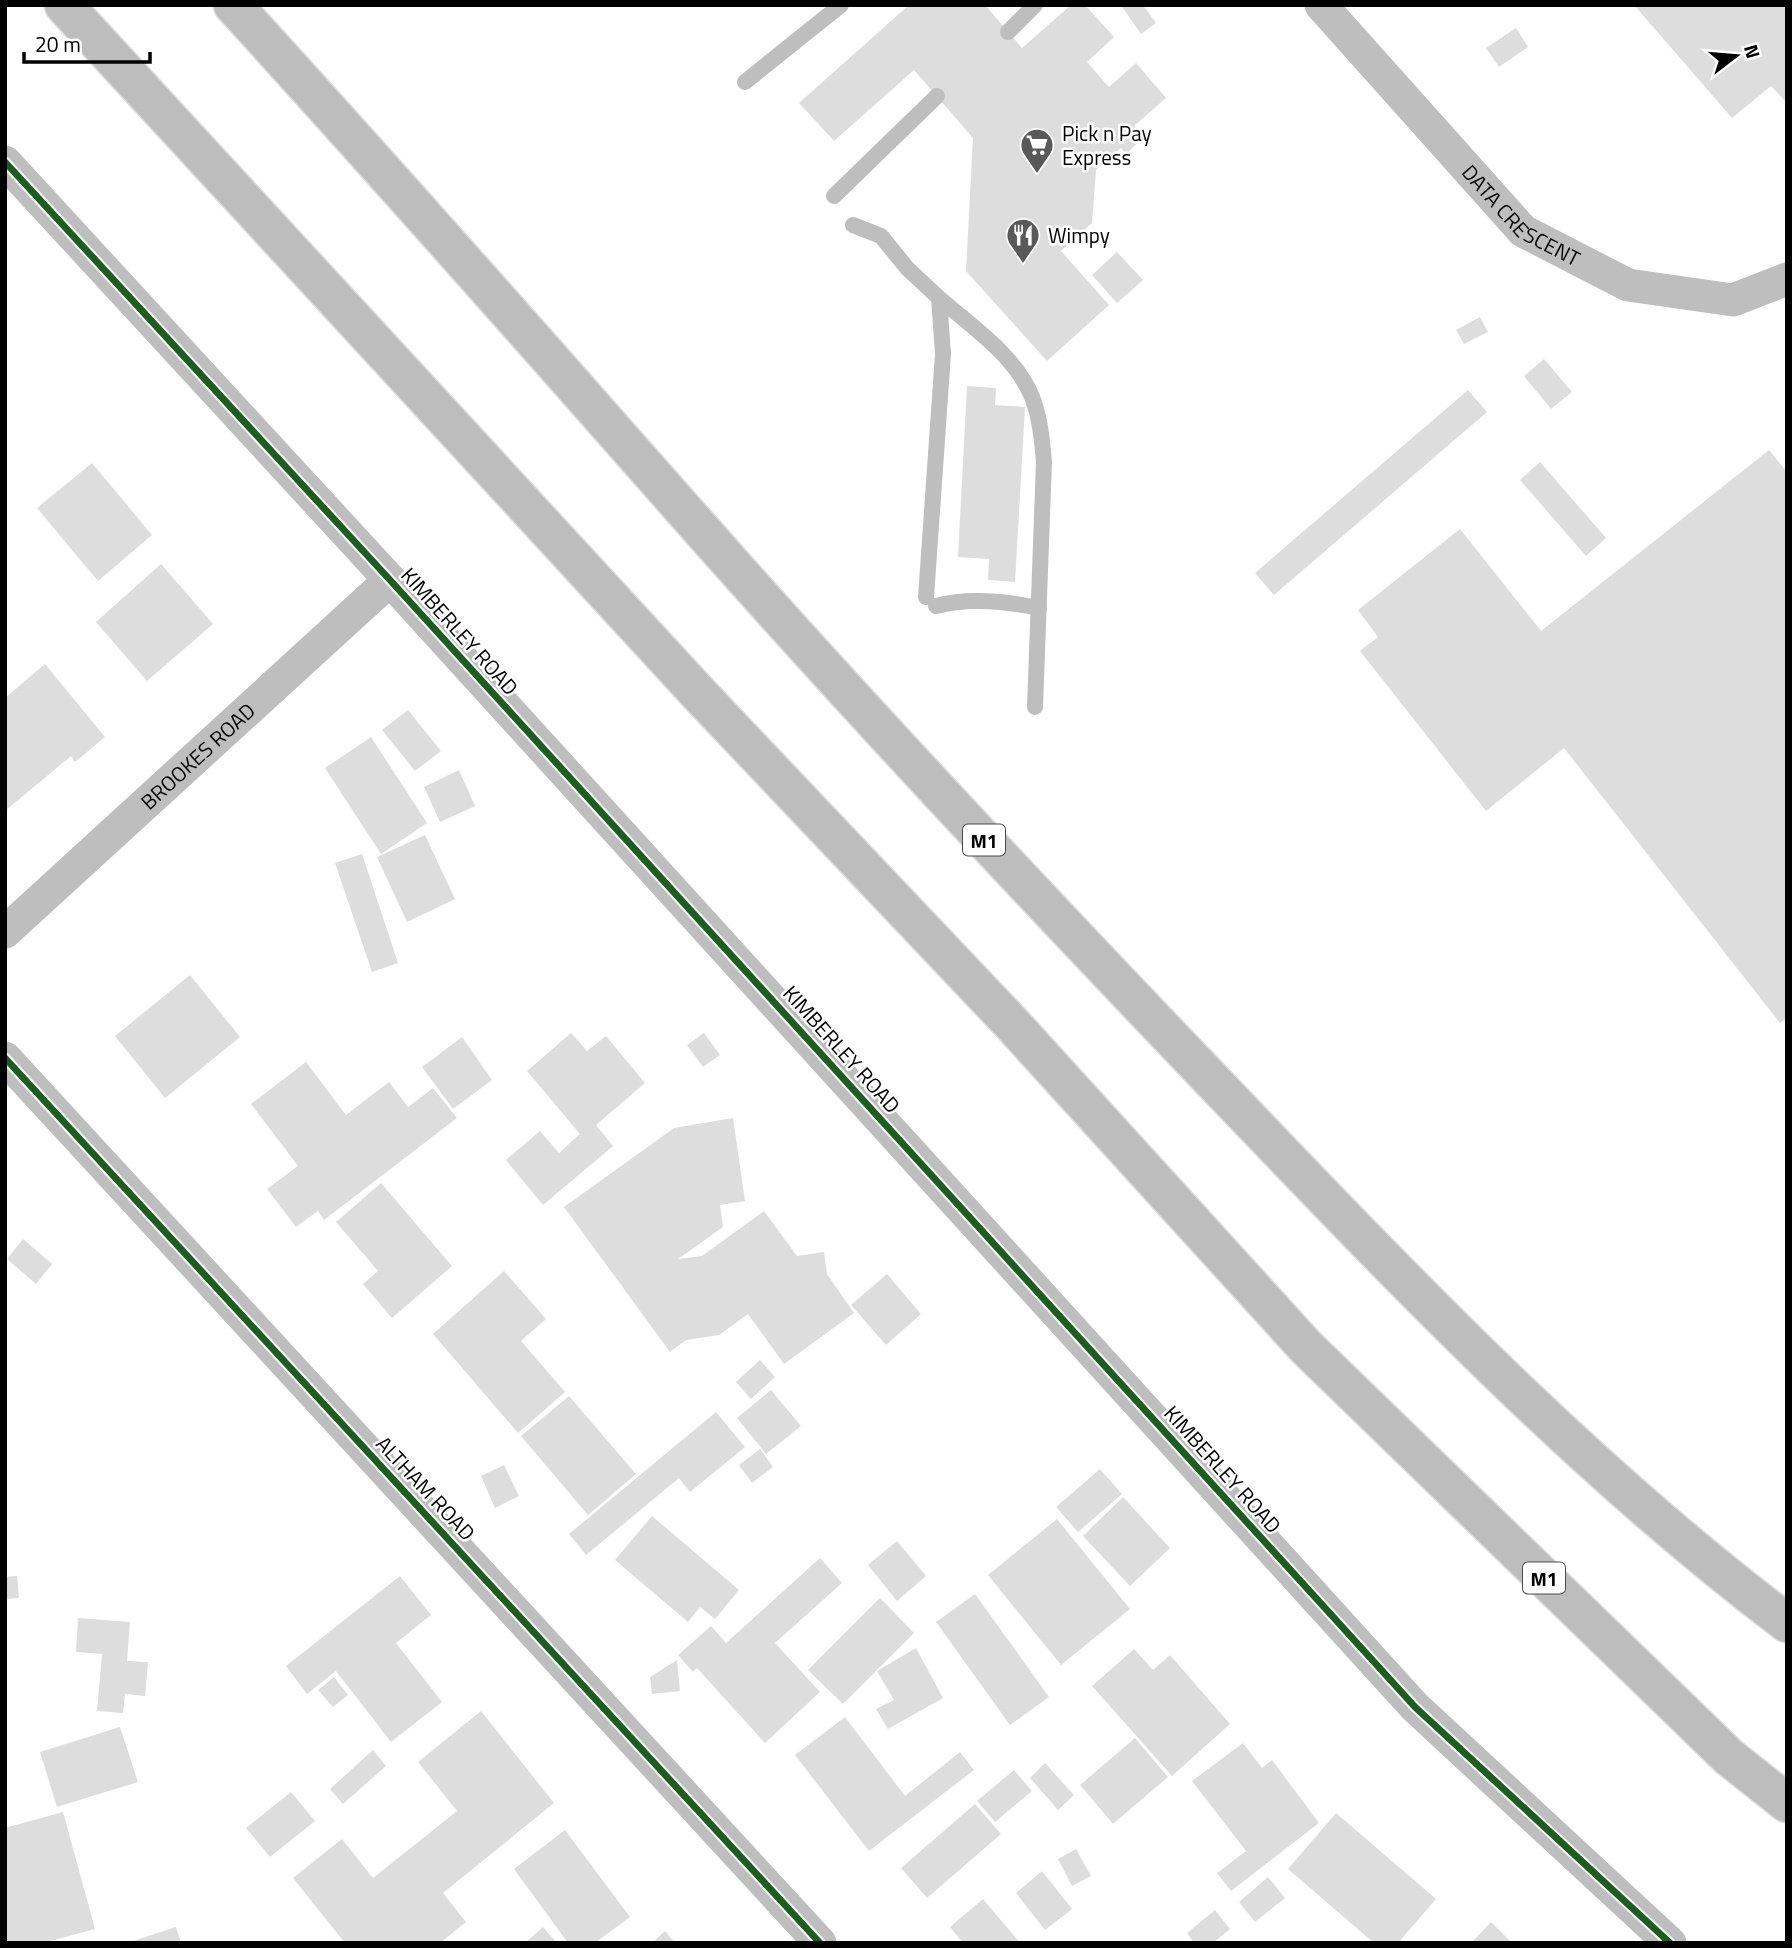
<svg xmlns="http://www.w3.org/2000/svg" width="1792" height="1948" font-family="'Titillium Web',sans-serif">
<rect width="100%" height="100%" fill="#fff"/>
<!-- building -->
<path fill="#ddd" d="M 909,5 L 985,5 L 1022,48 L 1071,5 L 1085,5 L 1114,37 L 1087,62 L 1109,87 L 1136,63 L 1166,98 L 1134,126 L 1144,137 L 1126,154 L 1121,148 L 1096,170 L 1092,223 L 1061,251 L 1109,305 L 1047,361 L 966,271 L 973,138 L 914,70 L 834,141 L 799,103 Z
M 1124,5 L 1143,5 L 1156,23 L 1141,34 L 1122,7 Z
M 1634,5 L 1787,5 L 1787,103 L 1771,86 L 1732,118 Z
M 1516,28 L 1528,47 L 1499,67 L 1486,48 Z
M 1117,252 L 1143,280 L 1117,303 L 1092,275 Z
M 1480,317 L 1488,332 L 1464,344 L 1456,330 Z
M 1544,359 L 1572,392 L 1551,409 L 1524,376 Z
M 967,386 L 996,388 L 995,405 L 1025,407 L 1015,582 L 988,580 L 989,559 L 958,557 Z
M 1468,390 L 1487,412 L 1274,595 L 1255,573 Z
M 1769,450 L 1787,472 L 1787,1018 L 1780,1023 L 1564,748 L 1486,811 L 1360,651 L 1378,637 L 1358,610 L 1460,529 L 1541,631 Z
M 1540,462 L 1606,538 L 1586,556 L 1520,480 Z
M 92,463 L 152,535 L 98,581 L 37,508 Z
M 161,564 L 213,624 L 147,681 L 96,622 Z
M 45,664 L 105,737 L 75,762 L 71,756 L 5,811 L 5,698 Z
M 408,710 L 441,751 L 415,771 L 382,730 Z
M 371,737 L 427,823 L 381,854 L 325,768 Z
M 459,770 L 475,806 L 440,822 L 424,787 Z
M 425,835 L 455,899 L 407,922 L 377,857 Z
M 362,854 L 398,963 L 372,972 L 335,863 Z
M 190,975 L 240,1037 L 165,1098 L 115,1036 Z
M 571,1033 L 587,1051 L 606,1036 L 645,1083 L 596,1125 L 613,1146 L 543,1205 L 506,1160 L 540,1131 L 559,1153 L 580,1134 L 527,1071 Z
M 704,1033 L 720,1055 L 703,1067 L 687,1045 Z
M 462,1037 L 492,1080 L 453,1109 L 422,1067 Z
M 306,1062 L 346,1115 L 389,1082 L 408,1107 L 433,1088 L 457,1118 L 324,1220 L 318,1211 L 296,1227 L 267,1189 L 298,1166 L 251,1104 Z
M 733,1118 L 745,1201 L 720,1205 L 723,1227 L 678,1259 L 702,1256 L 764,1211 L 797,1256 L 824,1252 L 827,1274 L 854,1313 L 784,1364 L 748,1314 L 719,1335 L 686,1340 L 670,1352 L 564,1207 L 674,1128 Z
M 381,1183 L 452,1266 L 392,1318 L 363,1284 L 378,1271 L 336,1222 Z
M 23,1239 L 52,1264 L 36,1284 L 7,1259 Z
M 504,1271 L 546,1319 L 521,1341 L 565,1392 L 518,1433 L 433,1334 Z
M 887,1274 L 921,1314 L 886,1345 L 851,1305 Z
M 760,1360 L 775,1377 L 751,1399 L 736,1382 Z
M 771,1390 L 801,1426 L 766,1454 L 737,1418 Z
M 569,1396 L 636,1474 L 588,1515 L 521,1436 Z
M 716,1412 L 745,1447 L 690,1492 L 679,1478 L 586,1555 L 569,1534 Z
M 760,1449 L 773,1467 L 752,1483 L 739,1465 Z
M 504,1465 L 519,1496 L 495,1508 L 481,1476 Z
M 1100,1469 L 1122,1494 L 1078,1532 L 1056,1507 Z
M 1123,1497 L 1170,1548 L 1130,1586 L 1083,1536 Z
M 652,1516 L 739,1590 L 715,1619 L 700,1607 L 688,1622 L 615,1560 Z
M 1057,1519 L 1130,1609 L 1061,1665 L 988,1575 Z
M 897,1541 L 926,1576 L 897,1601 L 868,1565 Z
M 820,1558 L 842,1583 L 775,1643 L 820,1692 L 765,1743 L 697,1668 L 693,1672 L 678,1655 L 711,1626 L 726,1643 Z
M 17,1576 L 19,1598 L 5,1599 L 5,1577 Z
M 400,1576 L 431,1615 L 396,1643 L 442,1702 L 391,1742 L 336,1671 L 307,1694 L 286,1666 Z
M 975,1594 L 1049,1697 L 1010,1725 L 936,1622 Z
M 880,1598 L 914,1633 L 843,1704 L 808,1670 Z
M 78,1618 L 130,1622 L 127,1661 L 148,1662 L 145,1696 L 125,1694 L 123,1713 L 97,1711 L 102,1654 L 76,1652 Z
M 916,1648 L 943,1698 L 888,1729 L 876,1709 L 894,1700 L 877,1671 Z
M 1134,1649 L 1153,1670 L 1170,1655 L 1230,1724 L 1172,1776 L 1092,1686 Z
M 677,1660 L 680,1691 L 652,1694 L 650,1677 Z
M 334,1677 L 348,1695 L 333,1707 L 318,1690 Z
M 481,1711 L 554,1803 L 443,1893 L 466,1922 L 440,1943 L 345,1943 L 293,1878 L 342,1839 L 373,1878 L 457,1811 L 418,1762 Z
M 845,1717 L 905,1796 L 960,1752 L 974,1770 L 869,1851 L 795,1755 Z
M 120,1727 L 138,1782 L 57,1807 L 40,1752 Z
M 1135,1738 L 1168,1777 L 1113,1824 L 1080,1785 Z
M 1243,1743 L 1262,1768 L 1272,1760 L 1319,1823 L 1231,1891 L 1217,1873 L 1246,1851 L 1192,1781 Z
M 373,1750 L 386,1766 L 343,1804 L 330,1789 Z
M 1045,1763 L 1074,1795 L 1058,1810 L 1030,1778 Z
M 1014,1770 L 1032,1791 L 995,1822 L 977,1801 Z
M 291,1792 L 315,1821 L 270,1857 L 246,1828 Z
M 975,1804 L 1001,1834 L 927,1898 L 901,1868 Z
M 63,1812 L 95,1929 L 43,1943 L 5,1943 L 5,1828 Z
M 1336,1813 L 1436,1899 L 1398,1943 L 1374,1943 L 1288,1869 Z
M 565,1830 L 630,1917 L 595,1943 L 568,1943 L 514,1869 Z
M 1076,1849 L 1091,1876 L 1072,1886 L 1058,1859 Z
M 1042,1871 L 1072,1909 L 1045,1930 L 1016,1893 Z
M 1268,1877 L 1285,1898 L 1255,1922 L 1239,1902 Z
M 983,1899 L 1020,1943 L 963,1943 L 950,1927 Z
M 1215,1910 L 1230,1929 L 1213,1943 L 1194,1943 L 1187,1933 Z
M 1491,1922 L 1512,1943 L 1471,1943 Z
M 176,1927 L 181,1943 L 130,1943 L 130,1942 Z
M 543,1927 L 557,1943 L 525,1943 Z
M 665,1931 L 675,1943 L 652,1943 Z"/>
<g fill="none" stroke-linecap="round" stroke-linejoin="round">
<defs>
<path id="motorway" d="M 64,5 L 700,695 L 1014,1026 L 1306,1347 L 1729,1757 L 1787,1803
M 233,5 C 401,188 564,375 729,561 C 884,735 1044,905 1205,1073 C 1390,1266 1574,1462 1787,1623"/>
</defs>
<!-- motorway casing -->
<use href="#motorway" stroke="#dbdbdb" stroke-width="41"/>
<!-- service -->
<path stroke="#bebebe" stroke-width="16" d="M 1008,32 L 1035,5
M 745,82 L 841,5
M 834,196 L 937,96
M 853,225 L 881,236 L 907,268 L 939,298 L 943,354 L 926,597
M 939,298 C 972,327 1015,355 1032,397 C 1040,417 1042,440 1044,462 L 1035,707
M 936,606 C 969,597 1005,601 1039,608"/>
<!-- minor -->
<g stroke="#bebebe" stroke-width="33">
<path id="s1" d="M 1321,5 L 1523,231 L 1628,285 L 1733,300 L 1787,279"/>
<path d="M 5,162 L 390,580 L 1415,1707 L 1670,1943"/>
<path id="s2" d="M 5,932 L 390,580"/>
<path d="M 5,1058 L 820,1943"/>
</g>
<!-- motorway -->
<use href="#motorway" stroke="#bdbdbd" stroke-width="38"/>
<defs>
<path id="cycleway" d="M 5,162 L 390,580 L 1415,1707 L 1670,1943
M 5,1058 L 820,1943"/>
</defs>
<!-- cycleway casing -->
<use href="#cycleway" stroke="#fff" stroke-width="11"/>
<!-- cycleway -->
<use href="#cycleway" stroke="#1b5e20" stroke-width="7"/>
</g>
<!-- icons -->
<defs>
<symbol id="supermarket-pin" viewBox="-11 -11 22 30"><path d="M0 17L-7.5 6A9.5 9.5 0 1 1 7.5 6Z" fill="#595959" stroke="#fff"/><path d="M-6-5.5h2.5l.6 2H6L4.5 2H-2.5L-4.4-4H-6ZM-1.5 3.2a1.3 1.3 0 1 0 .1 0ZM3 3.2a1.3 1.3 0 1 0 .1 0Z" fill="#fff"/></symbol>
<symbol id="restaurant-pin" viewBox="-11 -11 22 30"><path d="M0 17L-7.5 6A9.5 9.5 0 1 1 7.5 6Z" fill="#595959" stroke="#fff"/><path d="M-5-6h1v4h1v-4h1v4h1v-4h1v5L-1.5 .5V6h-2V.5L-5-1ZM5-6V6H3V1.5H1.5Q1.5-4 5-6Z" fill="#fff"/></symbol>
</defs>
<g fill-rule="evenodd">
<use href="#supermarket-pin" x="1018" y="126" width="38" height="52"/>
<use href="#restaurant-pin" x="1004" y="216" width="38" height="52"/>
</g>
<g text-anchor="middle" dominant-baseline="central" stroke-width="5" stroke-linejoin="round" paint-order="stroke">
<!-- shield labels -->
<g fill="#fff" stroke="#4c4c4c" stroke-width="2">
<rect x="963" y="824.5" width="42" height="31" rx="5"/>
<rect x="1523" y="1562.5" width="42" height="31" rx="5"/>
</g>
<g font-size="19" font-weight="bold" fill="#000">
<text x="984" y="840">M1</text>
<text x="1544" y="1578">M1</text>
</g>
<!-- poi labels -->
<g font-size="21" fill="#000" stroke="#fff" text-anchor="start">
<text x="1062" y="133">Pick n Pay<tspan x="1062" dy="24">Express</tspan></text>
<text x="1048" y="235">Wimpy</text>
</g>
<!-- street labels -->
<g font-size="21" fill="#000" stroke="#fff">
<text stroke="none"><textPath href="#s1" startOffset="292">DATA CRESCENT</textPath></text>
<text transform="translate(460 631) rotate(48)">KIMBERLEY ROAD</text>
<text stroke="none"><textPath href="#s2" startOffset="261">BROOKES ROAD</textPath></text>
<text transform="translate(842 1049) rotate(48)">KIMBERLEY ROAD</text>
<text transform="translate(1223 1469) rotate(48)">KIMBERLEY ROAD</text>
<text transform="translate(426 1488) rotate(47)">ALTHAM ROAD</text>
</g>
</g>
<!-- border -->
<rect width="1792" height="1948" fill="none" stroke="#000000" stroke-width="14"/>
<!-- north arrow -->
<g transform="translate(1736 56) rotate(74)" stroke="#ffffff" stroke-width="5" paint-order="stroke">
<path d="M0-5L12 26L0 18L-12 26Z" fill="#000000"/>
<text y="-10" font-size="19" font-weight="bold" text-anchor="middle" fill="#000000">N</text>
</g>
<!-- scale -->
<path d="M24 52v10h126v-10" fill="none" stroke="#000000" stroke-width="3.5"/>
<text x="35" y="52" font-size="21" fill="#000000" stroke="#ffffff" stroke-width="5" paint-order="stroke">20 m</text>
</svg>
